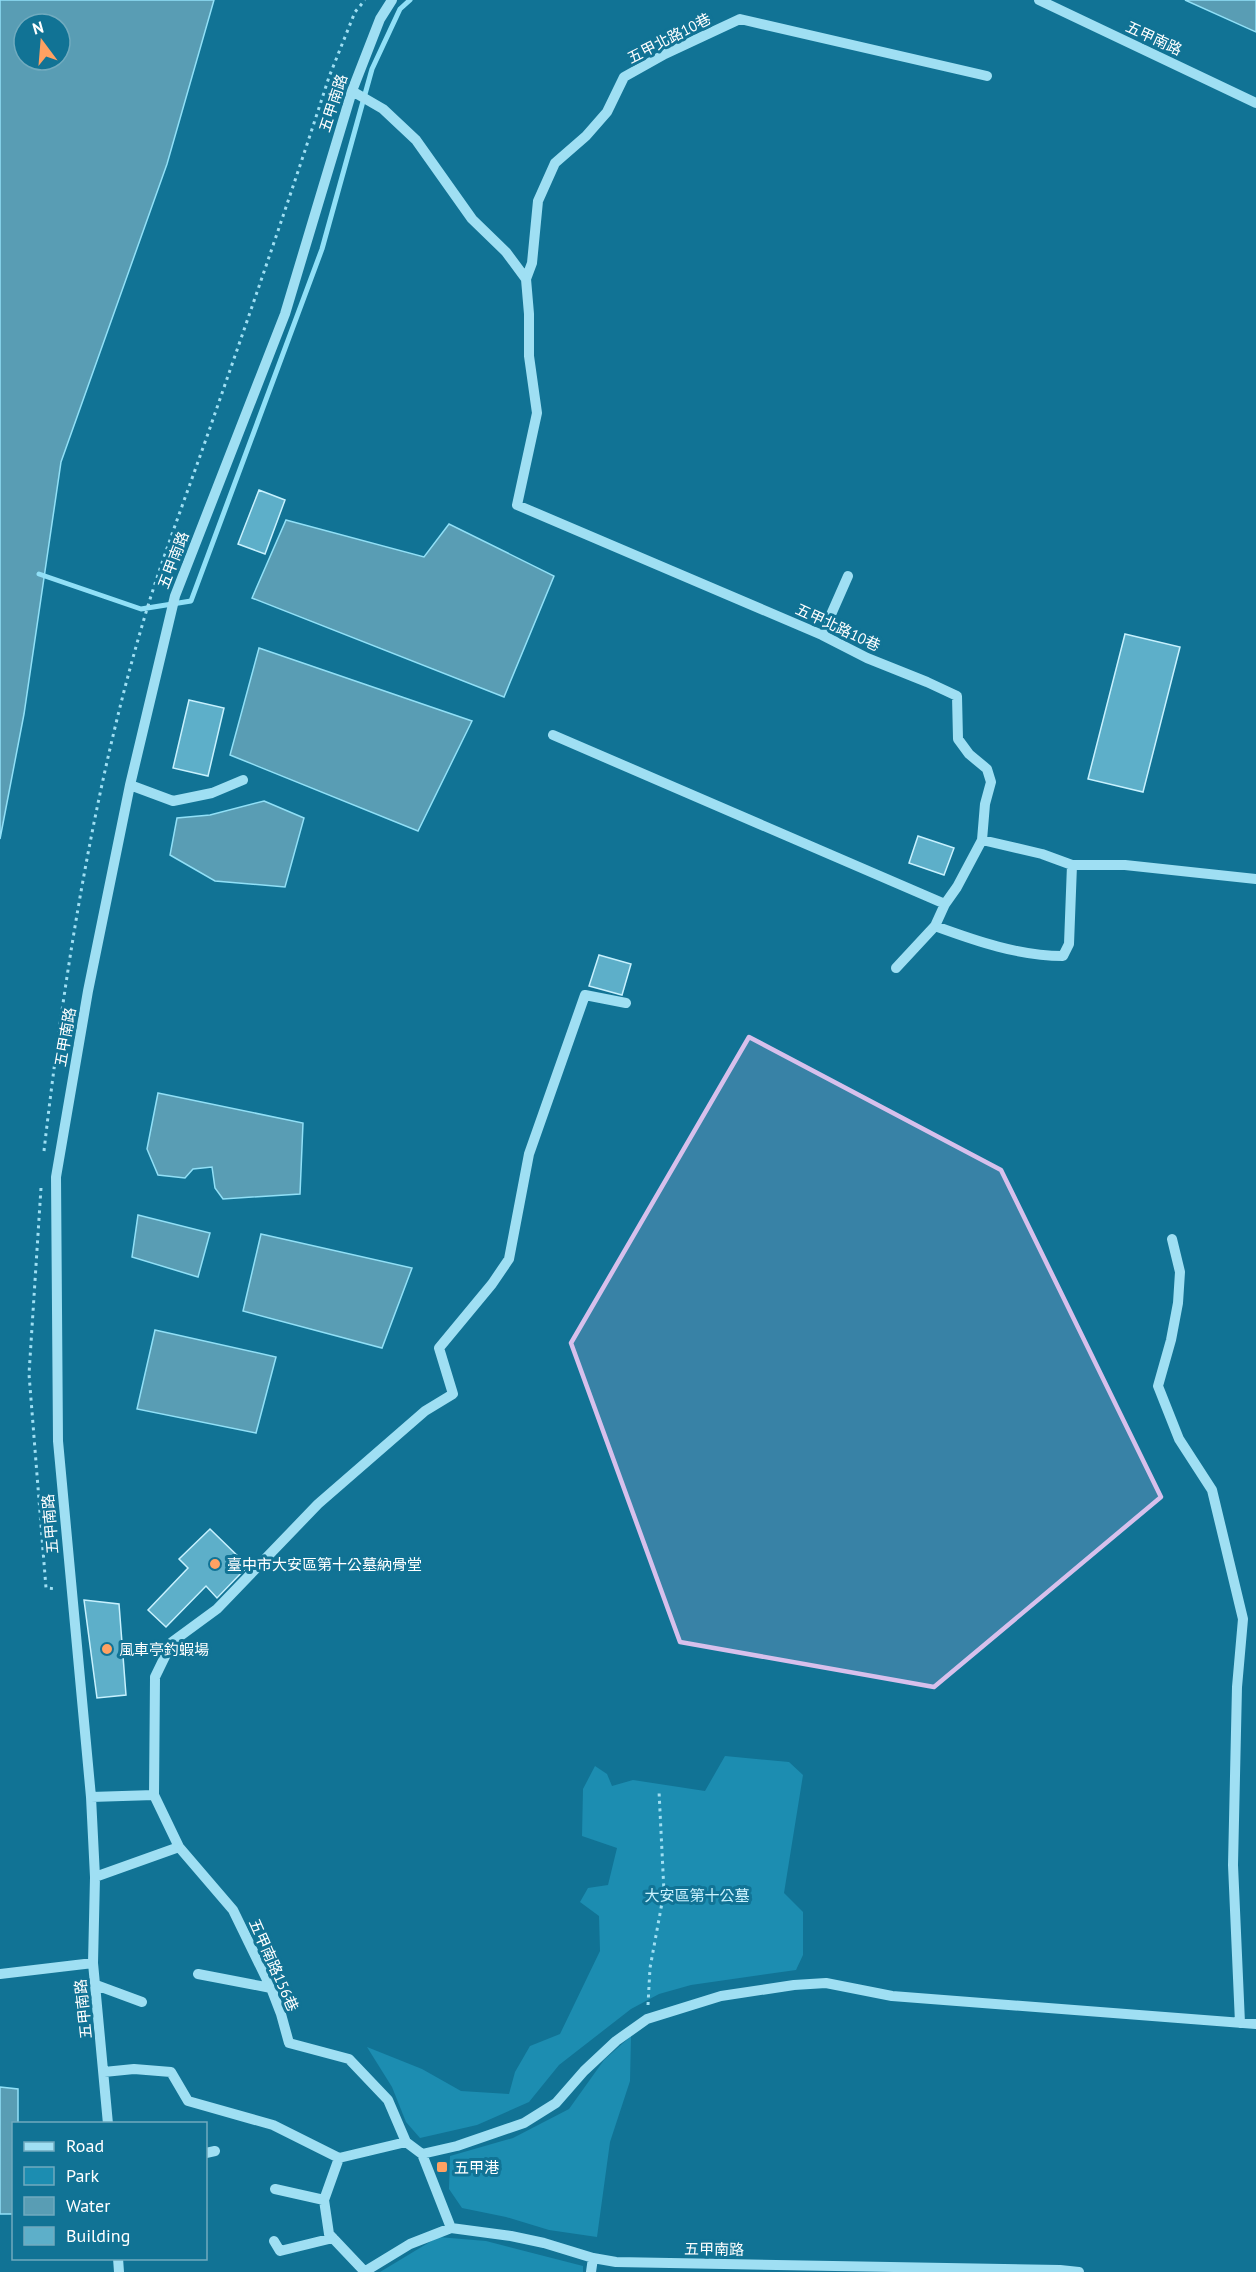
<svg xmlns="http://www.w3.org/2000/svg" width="1256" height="2272" font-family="'PT Sans','Noto Sans TC',sans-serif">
<rect width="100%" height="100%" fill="#117395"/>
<!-- green -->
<path fill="#1c8db1" d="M 725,1756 L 789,1762 L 803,1775 L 784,1893 L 803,1912 L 803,1955 L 796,1970 L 691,1985 L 659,1994 L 631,2009 L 559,2065 L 529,2102 L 477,2125 L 420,2138 L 406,2122 L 392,2087 L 367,2047 L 422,2069 L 461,2091 L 509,2094 L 515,2072 L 530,2046 L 560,2034 L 600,1951 L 599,1916 L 580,1902 L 588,1888 L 608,1885 L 617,1848 L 582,1836 L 583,1789 L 595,1766 L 607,1774 L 612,1786 L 633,1780 L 705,1791 Z
M 631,2036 L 630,2081 L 610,2142 L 597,2237 L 549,2230 L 506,2217 L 462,2208 L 449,2189 L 450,2156 L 513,2138 L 569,2109 L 604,2060 Z
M 438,2237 L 486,2241 L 583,2266 L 583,2272 L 380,2272 Z"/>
<!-- water -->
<path fill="#599db4" stroke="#91e0f7" stroke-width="1.5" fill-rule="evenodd" d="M 0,0 L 214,0 L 167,164 L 61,462 L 24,714 L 0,839 ZM 24,24 L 60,24 L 60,60 L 24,60 Z
M 1185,0 L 1256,0 L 1256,32 Z
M 286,520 L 424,557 L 449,524 L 554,576 L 504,697 L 252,598 Z
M 259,648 L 472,721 L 418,831 L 230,755 Z
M 264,801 L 304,818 L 285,887 L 215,881 L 170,855 L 177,818 L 210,815 Z
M 158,1093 L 303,1123 L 300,1194 L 223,1199 L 215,1188 L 212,1167 L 193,1169 L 185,1178 L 158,1175 L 147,1149 Z
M 138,1215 L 210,1233 L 198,1277 L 132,1257 Z
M 261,1234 L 412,1268 L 382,1348 L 243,1311 Z
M 155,1330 L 276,1357 L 256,1433 L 137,1409 Z
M 0,2087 L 18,2089 L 18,2123 L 14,2124 L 13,2214 L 0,2214 Z"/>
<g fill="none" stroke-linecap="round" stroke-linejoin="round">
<!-- stream -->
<path stroke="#91e0f7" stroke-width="5" d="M 39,574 L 141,609 L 191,601 L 322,249 L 372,69 L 400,9 L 410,0"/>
</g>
<!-- building -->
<path fill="#5dafc9" stroke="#c7f1fe" stroke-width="1.5" d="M 259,490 L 285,500 L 265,554 L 238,544 Z
M 1125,634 L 1180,647 L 1143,792 L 1088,779 Z
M 189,700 L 224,708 L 208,776 L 173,768 Z
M 918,836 L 954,848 L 944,875 L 909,863 Z
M 599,955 L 631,964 L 622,995 L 589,986 Z
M 210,1529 L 248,1566 L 217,1598 L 206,1586 L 166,1627 L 148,1610 L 188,1568 L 179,1559 Z
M 84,1600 L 119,1604 L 126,1695 L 97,1698 Z"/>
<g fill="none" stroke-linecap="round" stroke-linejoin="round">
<!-- path -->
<path stroke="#9fdff3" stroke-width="3" stroke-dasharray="3 4.5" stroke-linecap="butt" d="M 44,1151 C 65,967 96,773 151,596 C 170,537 192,480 212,422 C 252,307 292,192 329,77 L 355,12 L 365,0
M 41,1188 L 29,1374 L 46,1588 L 57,1589
M 648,2005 L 650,1968 L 664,1892 L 659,1791"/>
<!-- minor -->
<path stroke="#9fdff3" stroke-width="10" d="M 1039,0 L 1256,103
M 352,91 L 383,109 L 416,140 L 472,219 L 506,252 L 526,279
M 822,635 L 848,576
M 553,735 L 945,904 L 957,887 L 982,840 L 985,804 L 991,782 L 987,769 L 969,754 L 958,739 L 957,696 L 927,682 L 867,658 L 822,635 L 517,505 L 537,413 L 529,356 L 529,314 L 526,279 L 532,263 L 538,201 L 555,163 L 586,136 L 607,112 L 624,77 L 665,54 L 740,19 L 987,76
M 130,785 L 173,801 L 212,793 L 243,780
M 982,840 L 1042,854 L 1072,865 L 1125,865 L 1256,879
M 935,926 C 976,941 1019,956 1063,956 L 1069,944 L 1072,865
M 896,968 L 935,926 L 945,904
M 1172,1239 L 1180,1272 L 1178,1303 L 1171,1340 L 1158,1386 L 1179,1439 L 1212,1490 L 1243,1619 L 1237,1687 L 1233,1865 L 1240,2023
M 91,1797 L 154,1795
M 95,1877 L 179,1847
M 0,1974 L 93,1963
M 198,1974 L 271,1988
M 96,1985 L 142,2002
M 104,2072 L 134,2069 L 171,2072 L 188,2101 L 273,2125 L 339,2158 L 406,2142
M 108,2124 L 93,1963 L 95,1877 L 91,1797 L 58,1441 L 56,1177 L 88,991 L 130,785 L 175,596 L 285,314 L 352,91 L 380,19 L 392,0
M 206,2153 L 215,2151
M 422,2154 L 457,2146 L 524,2123 L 556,2103 L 584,2071 L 616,2041 L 647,2019 L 721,1996 L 794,1985 L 826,1983 L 892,1996 L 1256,2024
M 339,2158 L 324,2200 L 329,2234 L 365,2272
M 275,2189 L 324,2200
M 451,2228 L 422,2154 L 406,2142 L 388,2100 L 349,2059 L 289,2043 L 281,2014 L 271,1988 L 233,1910 L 179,1847 L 154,1795 L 155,1677 L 172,1642 L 217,1609 L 318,1504 L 425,1411 L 453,1394 L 439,1348 L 492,1284 L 509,1259 L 529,1154 L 585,995 L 626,1003
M 274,2241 L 280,2251 L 333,2238
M 118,2258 L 119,2272
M 364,2272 L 410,2244 L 451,2228 L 511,2236 L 544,2243 L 593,2258 L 616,2262 L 1060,2270 L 1079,2272
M 591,2272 L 593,2258"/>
</g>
<!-- marked area -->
<path fill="#d7c0ec" fill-opacity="0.2" stroke="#d7c0ec" stroke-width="4.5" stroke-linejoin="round" d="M 749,1037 L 1001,1170 L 1161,1497 L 934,1687 L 680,1642 L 571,1343 Z"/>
<!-- markers -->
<g fill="#ffa162" stroke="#117395" stroke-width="2">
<circle cx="215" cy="1564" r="6"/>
<circle cx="107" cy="1649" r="6"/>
<rect x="436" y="2161" width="12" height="12" rx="3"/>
</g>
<g text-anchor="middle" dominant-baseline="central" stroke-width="6" stroke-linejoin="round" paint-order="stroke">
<!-- street labels -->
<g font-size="15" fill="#fff" stroke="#117395">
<text transform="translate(669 38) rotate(-27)">五甲北路10巷</text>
<text transform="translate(1154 38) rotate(25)">五甲南路</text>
<text transform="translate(333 103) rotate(-72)">五甲南路</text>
<text transform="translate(173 560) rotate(-69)">五甲南路</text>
<text transform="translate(838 627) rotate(25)">五甲北路10巷</text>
<text transform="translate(65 1037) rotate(-80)">五甲南路</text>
<text transform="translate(50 1524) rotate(-95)">五甲南路</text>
<text transform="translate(274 1965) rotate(66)">五甲南路156巷</text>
<text transform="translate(83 2009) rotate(-96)">五甲南路</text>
<text transform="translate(714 2249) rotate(1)">五甲南路</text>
</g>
<!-- poi labels -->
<g font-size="15" fill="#fff" stroke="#117395" text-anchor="start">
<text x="227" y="1564">臺中市大安區第十公墓納骨堂</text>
<text x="119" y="1649">風車亭釣蝦場</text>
<text x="454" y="2167">五甲港</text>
</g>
<!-- park labels -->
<g font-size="15" fill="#caf2fe" stroke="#117395">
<text x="697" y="1895">大安區第十公墓</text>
</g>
</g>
<!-- legend -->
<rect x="12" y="2122" width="195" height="138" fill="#117395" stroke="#70abbf" stroke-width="1.5"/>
<rect x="24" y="2142" width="30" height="9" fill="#9fdff3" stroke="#70abbf" stroke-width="1.5"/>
<text x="66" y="2152" font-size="18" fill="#ffffff">Road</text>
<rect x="24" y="2167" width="30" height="18" fill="#1c8db1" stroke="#70abbf" stroke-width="1.5"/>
<text x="66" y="2182" font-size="18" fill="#ffffff">Park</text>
<rect x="24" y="2197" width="30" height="18" fill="#599db4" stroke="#70abbf" stroke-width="1.5"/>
<text x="66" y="2212" font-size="18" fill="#ffffff">Water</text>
<rect x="24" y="2227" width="30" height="18" fill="#5dafc9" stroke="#70abbf" stroke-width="1.5"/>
<text x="66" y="2242" font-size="18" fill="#ffffff">Building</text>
<!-- north arrow -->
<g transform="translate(42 42) rotate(344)"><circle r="28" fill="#117395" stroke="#70abbf" stroke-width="1.5"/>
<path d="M0-4.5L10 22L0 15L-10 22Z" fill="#ffa162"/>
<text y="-9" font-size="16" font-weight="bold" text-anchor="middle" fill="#ffffff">N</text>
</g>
</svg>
